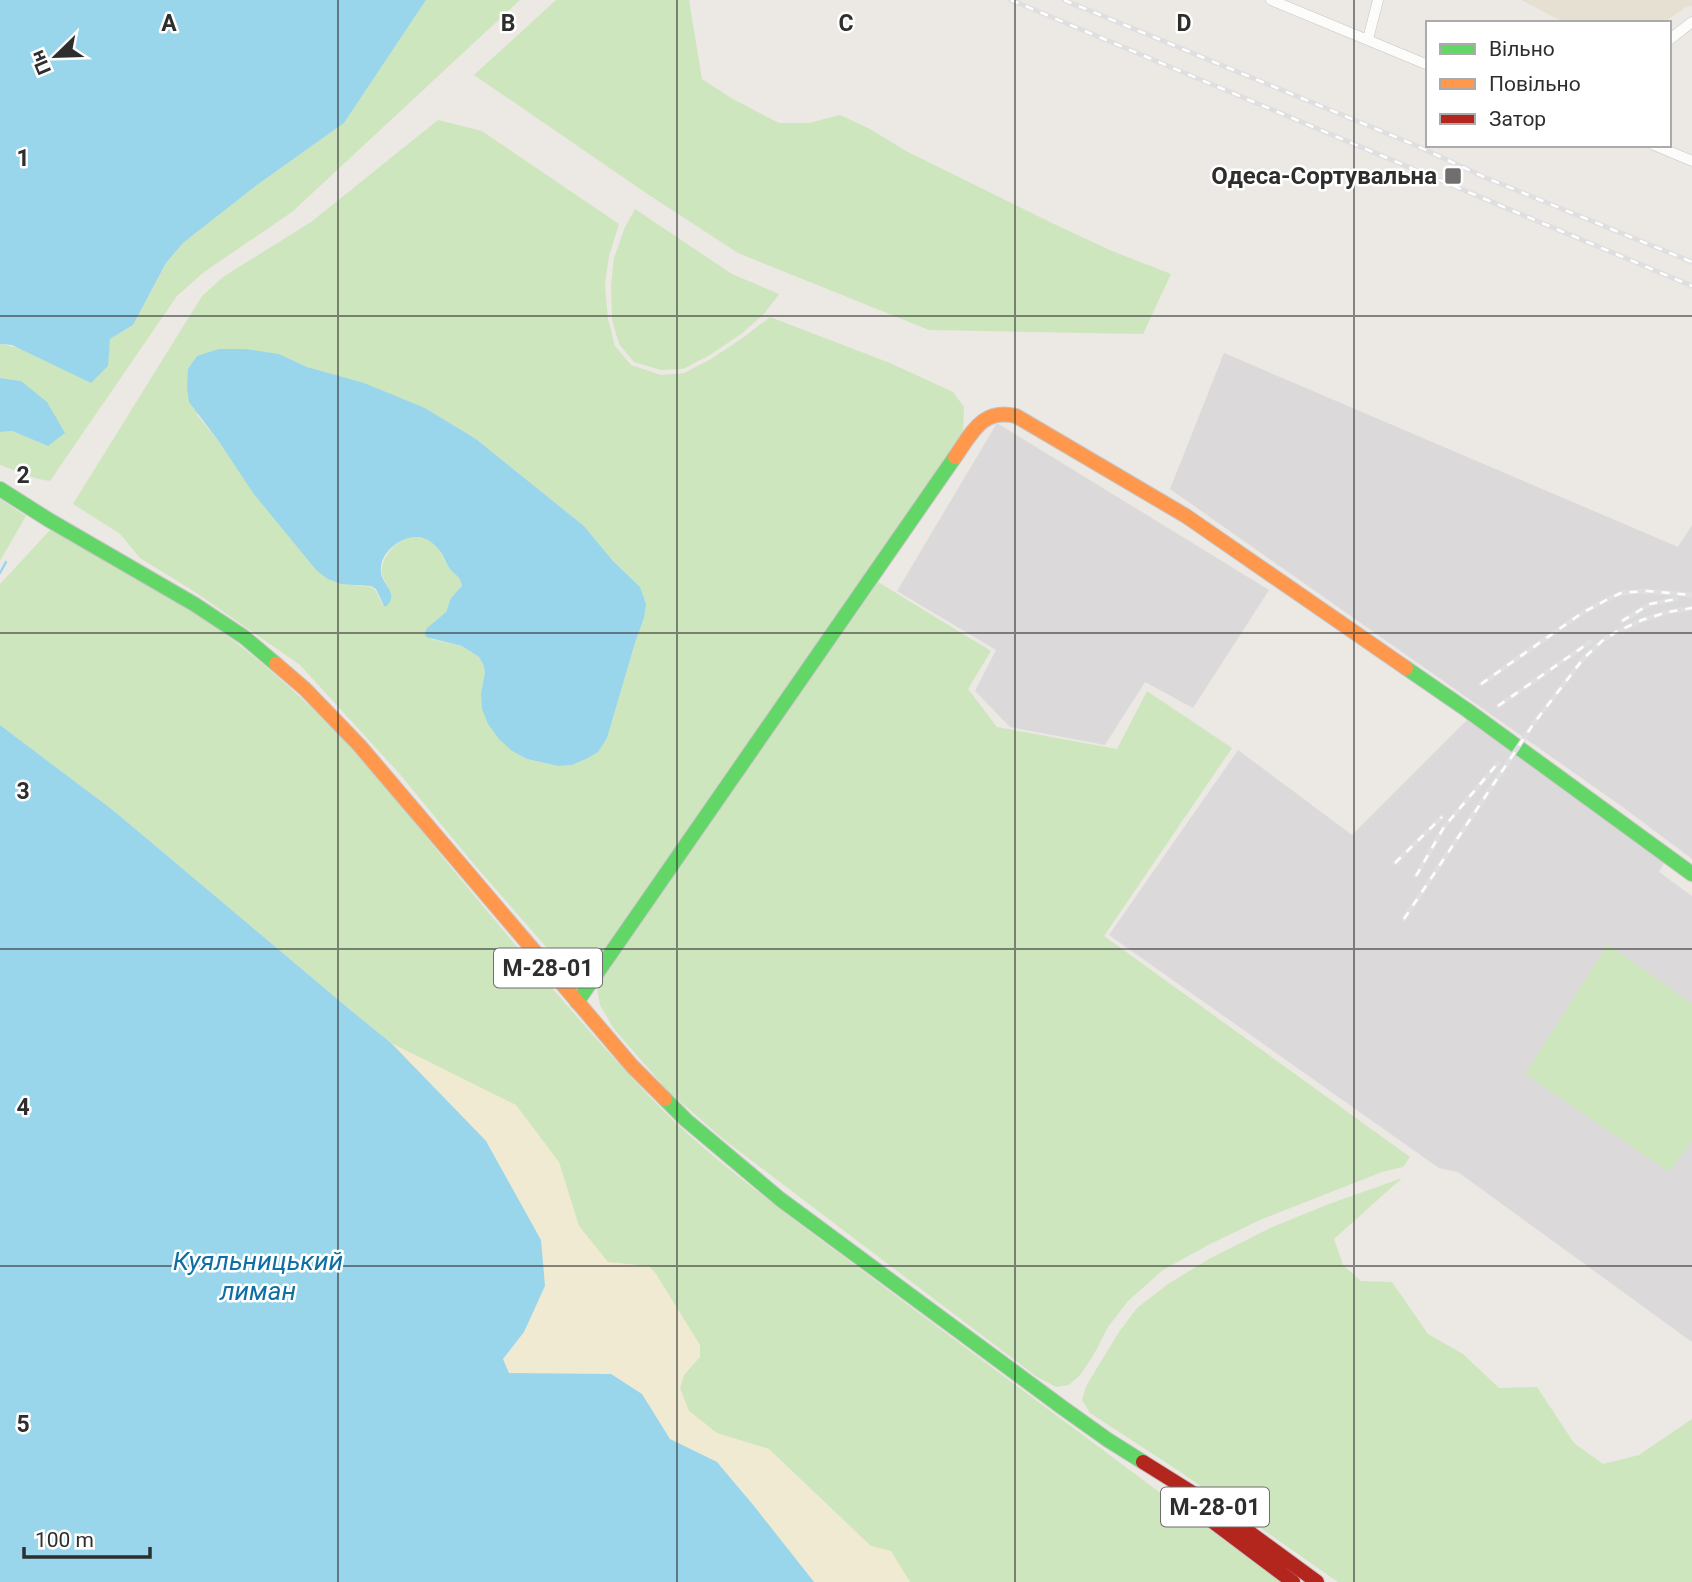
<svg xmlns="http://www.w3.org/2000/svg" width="1692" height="1582" font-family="Roboto,sans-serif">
<rect width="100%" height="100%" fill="#ece8e4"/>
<!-- industrial -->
<path fill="#dcd9db" d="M 1224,353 L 1678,547 L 1692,525 L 1692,859 L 1620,805 L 1170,489 Z
M 997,423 L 1269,590 L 1193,708 L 1145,682 L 1105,745 L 1010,727 L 975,691 L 996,650 L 897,591 Z
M 1467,720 L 1664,863 L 1659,872 L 1692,896 L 1692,1004 L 1608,945 L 1669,1172 L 1692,1141 L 1692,1342 L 1458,1172 L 1439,1168 L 1109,935 L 1238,750 L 1352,835 Z"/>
<!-- education -->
<path fill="#e6e0d3" d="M 1521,0 L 1692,0 L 1692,6 L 1686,7 L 1663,23 L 1565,23 Z"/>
<!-- green -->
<path fill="#cee6be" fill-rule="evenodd" d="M 426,0 L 520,0 L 292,212 L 204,272 L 177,296 L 50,481 L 38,479 L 0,465 L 0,432 L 12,431 L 48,446 L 21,381 L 0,378 L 0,344 L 107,366 L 110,339 L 133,325 L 166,263 L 183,243 L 257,185 L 344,123 Z
M 556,0 L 689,0 L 702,79 L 731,98 L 779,123 L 809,123 L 840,115 L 870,129 L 906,151 L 1054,224 L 1112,251 L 1171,274 L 1143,334 L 929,330 L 738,253 L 649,195 L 474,75 Z
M 438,120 L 482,131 L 619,224 L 609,256 L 605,285 L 608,319 L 615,346 L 631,365 L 661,375 L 684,373 L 711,359 L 744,337 L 770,317 L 890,363 L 953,392 L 964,407 L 963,434 L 596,967 L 581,979 C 567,977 561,967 554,956 L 473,863 L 398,772 L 300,665 L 195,592 L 140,558 L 120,534 L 73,504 L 202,296 L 223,277 L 311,222 ZM 279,354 L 307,367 L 425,408 L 476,439 L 584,526 L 613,561 L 640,587 L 644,618 L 635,643 L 607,738 L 586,759 L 572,765 L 558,766 L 527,759 L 512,751 L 481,693 L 485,672 L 483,664 L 479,657 L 462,646 L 431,639 L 433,623 L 446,612 L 452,598 L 462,586 C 460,576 456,576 450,569 C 443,560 441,548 431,542 C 414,530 394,541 385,558 C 383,562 381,568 382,573 C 383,580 389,587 391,593 L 387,606 L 383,605 C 373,589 380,586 357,586 L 220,443 L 197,415 Z
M 635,209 L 732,274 L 779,294 L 764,314 L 741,334 L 710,355 L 683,369 L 661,370 L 634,362 L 619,344 L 612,320 L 611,286 L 614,258 L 625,227 Z
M 0,499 L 26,516 L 0,561 Z
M 50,530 C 104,561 159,589 210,624 C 246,648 280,678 312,708 C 363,757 409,816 454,871 C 517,947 580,1023 648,1095 C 693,1143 749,1185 801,1225 L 1280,1582 L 814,1582 L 391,1043 L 348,1008 L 114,811 L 0,725 L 0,584 Z
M 878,582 L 991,651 L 968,689 L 997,727 L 1117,749 L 1147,691 L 1232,748 L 1104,936 L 1410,1157 L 1403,1167 L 1382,1172 L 1260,1220 L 1210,1244 L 1163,1270 L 1128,1301 L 1108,1327 L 1093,1356 L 1080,1375 L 1069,1385 L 1056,1387 L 1037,1377 L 723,1139 L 667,1090 L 614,1029 L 600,1005 L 597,988 L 612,961 Z
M 1608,944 L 1692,1004 L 1692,1141 L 1669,1172 L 1525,1074 Z
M 1402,1178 L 1334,1239 L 1343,1265 L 1361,1281 L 1392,1282 L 1428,1334 L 1463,1354 L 1499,1388 L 1537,1387 L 1574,1443 L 1603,1464 L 1639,1455 L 1692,1419 L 1692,1582 L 1338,1582 L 1182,1473 L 1090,1413 L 1082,1400 L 1086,1386 L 1119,1332 L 1137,1308 L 1168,1284 L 1209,1259 L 1270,1228 L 1329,1204 Z"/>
<!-- sand -->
<path fill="#f0ead3" d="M 391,1043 L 516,1105 L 559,1162 L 579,1226 L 608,1262 L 649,1266 L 656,1274 L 700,1345 L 700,1357 L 684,1375 L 680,1388 L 689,1411 L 717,1433 L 769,1449 L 871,1546 L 891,1551 L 910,1582 L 814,1582 L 754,1506 L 717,1462 L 670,1439 L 642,1394 L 611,1374 L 509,1373 L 503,1360 L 524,1332 L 486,1141 Z"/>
<!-- water -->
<path fill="#99d6ec" d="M 0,0 L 426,0 L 344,123 L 257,185 L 183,243 L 166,263 L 133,325 L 110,339 L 108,366 L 91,383 L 12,345 L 0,344 Z
M 245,349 L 279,354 L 307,367 L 364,383 L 425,408 L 476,439 L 584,526 L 613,561 L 640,587 L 646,604 L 644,618 L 635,643 L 607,738 L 598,752 L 586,759 L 572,765 L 558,766 L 527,759 L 512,751 L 499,739 L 488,724 L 482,709 L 481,693 L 485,672 L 483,664 L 479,657 L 462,646 L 426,637 L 425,632 L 427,628 L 446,612 L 451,598 L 462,586 C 460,576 456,576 450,569 C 447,565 445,559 442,554 C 436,545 428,537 416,537 C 400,537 379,553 381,572 C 382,585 399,592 387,606 L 384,606 L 376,589 L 371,586 L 341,584 L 328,579 L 317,571 L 253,493 L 220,443 L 189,402 L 187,388 L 188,369 L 197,356 L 219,349 Z
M 0,378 L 21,381 L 47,402 L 65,433 L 48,446 L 12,431 L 0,432 Z
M 0,725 L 114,811 L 348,1008 L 391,1043 L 486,1141 L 541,1240 L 545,1286 L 524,1332 L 503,1359 L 509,1373 L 611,1374 L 642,1394 L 670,1439 L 717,1462 L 754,1506 L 814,1582 L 0,1582 Z"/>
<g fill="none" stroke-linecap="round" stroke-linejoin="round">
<!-- stream -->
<path stroke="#99d6ec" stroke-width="2.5" d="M 0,573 L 6,562"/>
<defs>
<path id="street" d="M 1271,0 L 1428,65
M 1368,39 L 1378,0
M 1669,40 L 1692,22
M 1654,145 L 1692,161"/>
<path id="fast" d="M 0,489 L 49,520 L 194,604 L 244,637 L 276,664
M 1406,668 L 1467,710 L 1692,874
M 577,1002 L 955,457
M 665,1099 L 686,1120 L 780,1199 L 1063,1408 L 1108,1440 L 1143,1462"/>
<path id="slow" d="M 955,457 C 972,433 982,408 1016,416 L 1186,516 L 1406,668
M 276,664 L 305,689 L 359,745 L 632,1066 L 665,1099"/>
<path id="jam" d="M 1143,1462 L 1215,1507 L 1317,1582
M 1176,1494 L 1293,1582"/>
</defs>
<!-- street casing -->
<use href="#street" stroke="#c5c4c5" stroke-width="11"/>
<!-- fast casing -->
<use href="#fast" stroke="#c5c4c5" stroke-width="16"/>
<!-- slow casing -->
<use href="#slow" stroke="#c5c4c5" stroke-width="16"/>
<!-- jam casing -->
<use href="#jam" stroke="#c5c4c5" stroke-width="16"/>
<!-- street -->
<use href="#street" stroke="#fcfcfb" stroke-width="10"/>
<!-- fast -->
<use href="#fast" stroke="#63d668" stroke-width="14"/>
<!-- slow -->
<use href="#slow" stroke="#ff974d" stroke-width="14"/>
<!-- jam -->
<use href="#jam" stroke="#b3261e" stroke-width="14"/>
<defs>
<path id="rail" d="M 1011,0 L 1692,286
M 1064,0 L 1415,145 L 1484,177 L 1692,262
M 1622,621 L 1650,604 L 1676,599
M 1481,684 L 1582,613 L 1610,598 L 1621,593 L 1647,591 L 1692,595
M 1498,706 L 1590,642
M 1395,863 L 1442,817
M 1416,876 L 1444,827 L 1498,763
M 1404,919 L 1534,723 L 1583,659 L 1602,641 L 1616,632 L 1642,620 L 1668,612 L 1692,608"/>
</defs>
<!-- rail casing -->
<use href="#rail" stroke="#dfdfe1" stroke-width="5"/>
<!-- rail -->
<use href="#rail" stroke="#fff" stroke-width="2.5" stroke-dasharray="8" stroke-linecap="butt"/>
</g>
<!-- grid -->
<path fill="none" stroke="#2e2e2e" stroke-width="2" stroke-opacity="0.55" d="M 338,0 L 338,1582M 677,0 L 677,1582M 1015,0 L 1015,1582M 1354,0 L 1354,1582M 0,316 L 1692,316M 0,633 L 1692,633M 0,949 L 1692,949M 0,1266 L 1692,1266"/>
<!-- markers -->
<rect fill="#706f6e" stroke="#fff" stroke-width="2.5" x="1444" y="167" width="18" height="18" rx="3.5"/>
<g text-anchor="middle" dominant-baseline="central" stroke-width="5" stroke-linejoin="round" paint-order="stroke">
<!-- shield labels -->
<g fill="#fff" stroke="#6d6d6d" stroke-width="2">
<rect x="494" y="948.5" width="108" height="39" rx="5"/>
<rect x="1161" y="1487.5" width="108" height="39" rx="5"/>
</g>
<g font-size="23" font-weight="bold" fill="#2e2e2e">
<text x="548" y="968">М-28-01</text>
<text x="1215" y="1507">М-28-01</text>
</g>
<!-- poi labels -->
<g font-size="24" font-weight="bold" fill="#2e2e2e" stroke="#fff" text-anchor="end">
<text x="1437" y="176">Одеса-Сортувальна</text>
</g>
<!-- water labels -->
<g font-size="26" font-style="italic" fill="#0d6fa3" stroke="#fff">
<text x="258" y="1261">Куяльницький<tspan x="258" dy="30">лиман</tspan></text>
</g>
</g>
<g font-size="23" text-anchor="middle" font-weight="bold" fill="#2e2e2e" stroke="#fff" stroke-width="5" stroke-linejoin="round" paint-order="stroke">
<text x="169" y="31">A</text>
<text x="508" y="31">B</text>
<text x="846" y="31">C</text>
<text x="1184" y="31">D</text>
<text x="23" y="166">1</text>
<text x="23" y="483">2</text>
<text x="23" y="799">3</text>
<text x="23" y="1115">4</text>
<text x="23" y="1432">5</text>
</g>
<!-- legend -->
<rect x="1426" y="21" width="245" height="126" fill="#ffffff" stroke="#ababab" stroke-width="2"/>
<rect x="1440" y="44" width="35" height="10" fill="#63d668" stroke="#ababab" stroke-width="2"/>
<text x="1489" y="56" font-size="21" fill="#2e2e2e">Вільно</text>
<rect x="1440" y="79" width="35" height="10" fill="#ff974d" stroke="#ababab" stroke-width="2"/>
<text x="1489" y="91" font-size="21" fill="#2e2e2e">Повільно</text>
<rect x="1440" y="114" width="35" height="10" fill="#b3261e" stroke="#ababab" stroke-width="2"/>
<text x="1489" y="126" font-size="21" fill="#2e2e2e">Затор</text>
<!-- north arrow -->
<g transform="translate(56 56) rotate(247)" stroke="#ffffff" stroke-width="5" paint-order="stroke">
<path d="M0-5L12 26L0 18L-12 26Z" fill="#2e2e2e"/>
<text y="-10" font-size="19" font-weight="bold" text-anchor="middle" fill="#2e2e2e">Пн</text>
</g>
<!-- scale -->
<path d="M24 1547v10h126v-10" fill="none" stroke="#2e2e2e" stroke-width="3.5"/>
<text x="35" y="1547" font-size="21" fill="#2e2e2e" stroke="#ffffff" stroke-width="5" paint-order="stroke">100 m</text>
</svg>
